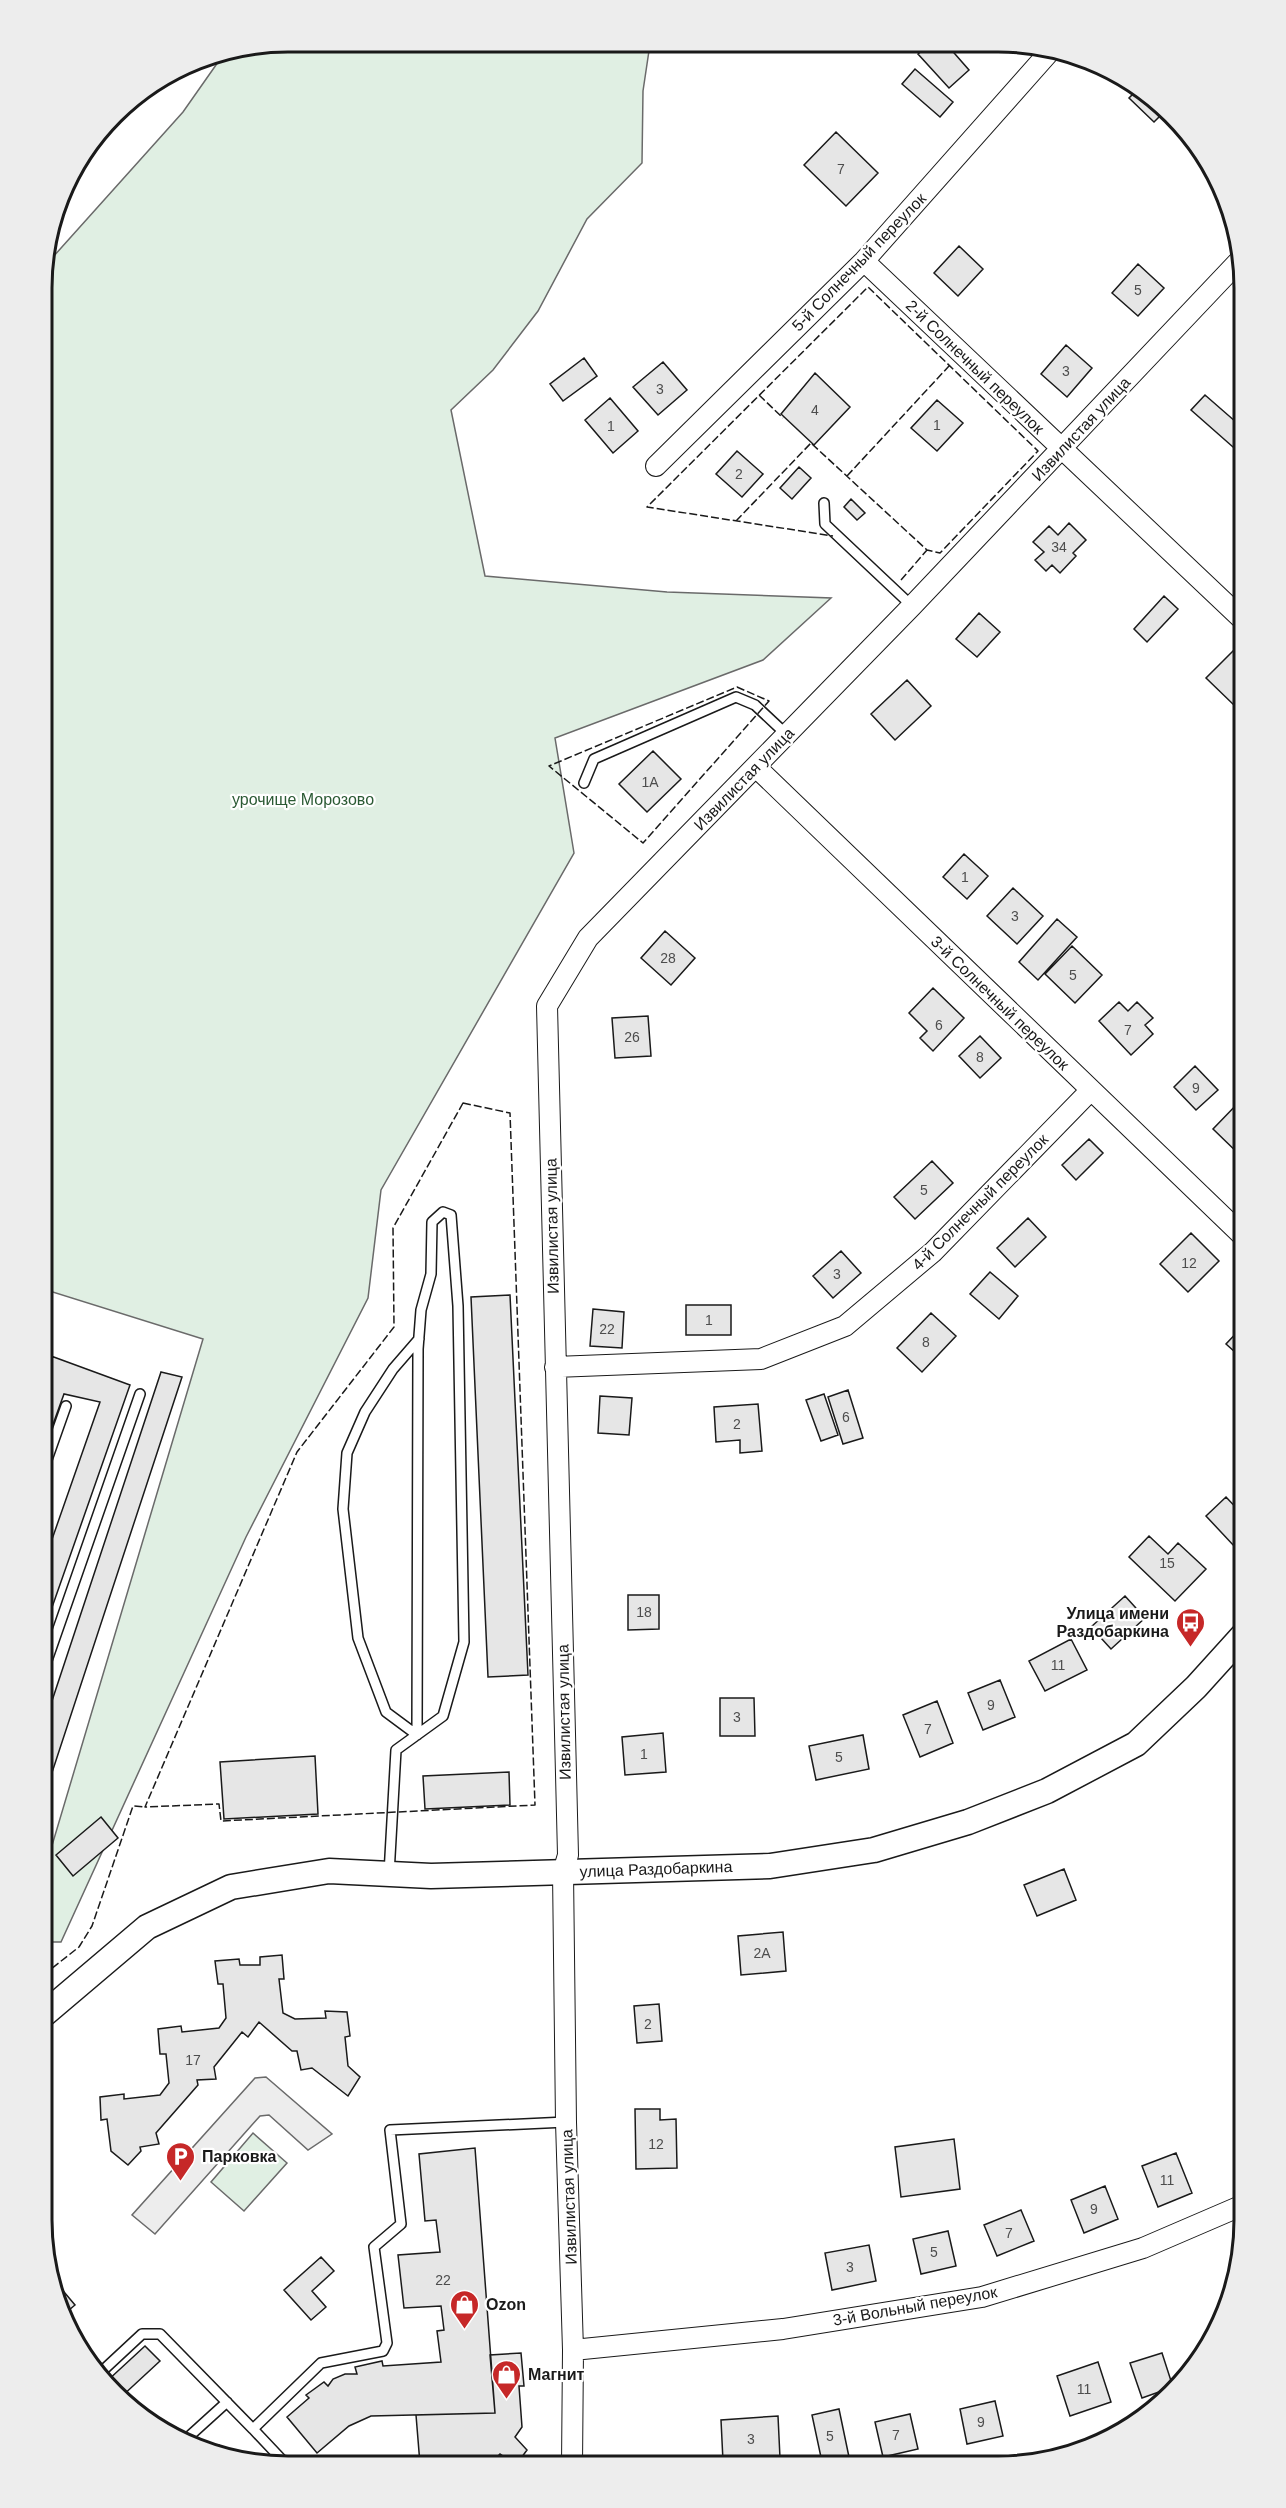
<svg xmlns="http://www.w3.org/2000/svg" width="1286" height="2508" font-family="Arial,sans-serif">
<rect width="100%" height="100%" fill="#fff"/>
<!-- green -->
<path fill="#e0efe3" stroke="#6a6a6a" stroke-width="1.5" d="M 289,42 L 650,44 L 643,91 L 642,163 L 587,219 L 538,311 L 493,370 L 451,410 L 485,576 L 667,592 L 831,598 L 763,660 L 555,738 L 574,853 L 381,1190 L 368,1298 L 246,1537 L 61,1942 L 42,1942 L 42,1879 L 203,1339 L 43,1289 L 44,267 L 183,112 L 223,55 Z
M 253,2133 L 287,2163 L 244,2211 L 211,2182 Z"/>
<!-- parking -->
<path fill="#ededed" stroke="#6a6a6a" stroke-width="1.5" d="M 266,2077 L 332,2134 L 308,2150 L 269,2115 L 260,2116 L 155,2234 L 132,2215 L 255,2078 Z"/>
<!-- building -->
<path fill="#e6e6e6" stroke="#1a1a1a" stroke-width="1.5" d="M 928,46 L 948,46 L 969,70 L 949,88 L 918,54 Z
M 915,69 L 953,102 L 940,117 L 902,84 Z
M 1138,89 L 1166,110 L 1154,122 L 1129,98 Z
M 836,132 L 878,173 L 846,206 L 804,165 Z
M 959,246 L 983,269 L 958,296 L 934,273 Z
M 1138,264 L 1164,288 L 1138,316 L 1112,293 Z
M 1066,345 L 1092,368 L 1067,397 L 1041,374 Z
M 584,358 L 597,376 L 563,401 L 550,384 Z
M 663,362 L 687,390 L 658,415 L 633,387 Z
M 815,373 L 850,407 L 814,445 L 781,414 Z
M 1205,395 L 1244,429 L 1244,434 L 1233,447 L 1191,410 Z
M 610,398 L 638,431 L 613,453 L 585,420 Z
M 937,400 L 963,423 L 937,451 L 911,428 Z
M 737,451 L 763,474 L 742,497 L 716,474 Z
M 799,467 L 811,478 L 792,499 L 780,488 Z
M 851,499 L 865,513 L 857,520 L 844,507 Z
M 1069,523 L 1086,540 L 1073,553 L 1076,556 L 1060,573 L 1052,565 L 1046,571 L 1035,560 L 1044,552 L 1033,542 L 1049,526 L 1058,535 Z
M 1164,596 L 1178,609 L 1147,642 L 1134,629 Z
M 979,613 L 1000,632 L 977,657 L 956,639 Z
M 1233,651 L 1244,661 L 1244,698 L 1236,707 L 1206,678 Z
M 907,680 L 931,706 L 895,740 L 871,714 Z
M 653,751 L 681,779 L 647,812 L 619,784 Z
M 964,854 L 988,876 L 967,899 L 943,877 Z
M 1013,888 L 1043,916 L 1017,944 L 987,916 Z
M 1057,919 L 1077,937 L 1038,980 L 1019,962 Z
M 665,931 L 695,958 L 671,985 L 641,958 Z
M 1072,946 L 1102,975 L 1075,1003 L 1045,974 Z
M 933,988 L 964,1018 L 933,1051 L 920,1038 L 927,1031 L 909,1013 Z
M 1119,1002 L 1128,1011 L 1137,1002 L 1153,1018 L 1145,1025 L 1153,1034 L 1131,1055 L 1099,1021 Z
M 648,1016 L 651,1056 L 615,1058 L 612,1018 Z
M 980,1036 L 1001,1058 L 980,1078 L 959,1056 Z
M 1195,1066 L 1218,1090 L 1196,1110 L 1174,1087 Z
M 1240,1101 L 1244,1105 L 1244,1159 L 1213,1129 Z
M 1089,1139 L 1103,1153 L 1076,1180 L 1062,1165 Z
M 932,1161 L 953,1183 L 915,1219 L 894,1197 Z
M 1028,1218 L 1046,1237 L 1015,1267 L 997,1248 Z
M 1191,1233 L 1219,1261 L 1188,1292 L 1160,1264 Z
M 841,1251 L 861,1273 L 833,1298 L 813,1276 Z
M 990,1272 L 1018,1296 L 999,1319 L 970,1294 Z
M 510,1295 L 528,1675 L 488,1677 L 471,1297 Z
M 686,1305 L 731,1305 L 731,1335 L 686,1335 Z
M 593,1309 L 624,1312 L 622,1348 L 590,1346 Z
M 931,1313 L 956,1336 L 922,1372 L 897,1348 Z
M 1244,1325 L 1244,1360 L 1226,1344 Z
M 51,1356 L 130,1385 L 43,1633 L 43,1565 L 100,1402 L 64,1394 L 43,1452 L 43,1379 Z
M 161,1372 L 182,1377 L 42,1803 L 43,1728 Z
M 848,1390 L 863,1438 L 843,1444 L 828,1397 Z
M 824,1394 L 838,1435 L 821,1441 L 806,1400 Z
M 600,1396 L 632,1398 L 629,1435 L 598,1433 Z
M 758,1404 L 762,1451 L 740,1453 L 740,1440 L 716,1442 L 714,1407 Z
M 1226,1497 L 1244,1516 L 1244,1539 L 1235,1547 L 1206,1516 Z
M 1149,1536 L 1168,1554 L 1178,1543 L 1206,1569 L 1175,1601 L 1129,1557 Z
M 628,1595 L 659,1595 L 659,1629 L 628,1630 Z
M 1125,1596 L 1145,1618 L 1111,1649 L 1091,1627 Z
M 1071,1639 L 1087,1670 L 1045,1691 L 1029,1661 Z
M 1000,1680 L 1015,1717 L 983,1730 L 968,1693 Z
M 720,1698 L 754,1698 L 755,1736 L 720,1736 Z
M 937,1701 L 953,1743 L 920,1757 L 903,1715 Z
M 663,1733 L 666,1772 L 625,1775 L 622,1737 Z
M 863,1735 L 869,1769 L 816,1780 L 809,1746 Z
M 315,1756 L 318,1814 L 224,1819 L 220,1762 Z
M 509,1772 L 510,1805 L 425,1809 L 423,1776 Z
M 101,1817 L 118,1838 L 73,1876 L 56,1855 Z
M 1064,1869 L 1076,1900 L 1037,1916 L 1024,1885 Z
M 783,1932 L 786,1971 L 741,1975 L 738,1936 Z
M 282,1955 L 284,1979 L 279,1979 L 283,2013 L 295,2019 L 326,2018 L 325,2011 L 347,2012 L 350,2036 L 345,2037 L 348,2066 L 360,2077 L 348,2096 L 312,2068 L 301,2070 L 297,2051 L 292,2051 L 259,2022 L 248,2037 L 242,2032 L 214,2067 L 216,2079 L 197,2080 L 198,2085 L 156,2133 L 159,2144 L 140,2147 L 141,2151 L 128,2165 L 111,2151 L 107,2119 L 101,2120 L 100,2097 L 124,2094 L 124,2099 L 160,2095 L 169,2083 L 166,2054 L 160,2054 L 158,2029 L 181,2026 L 182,2032 L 219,2028 L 226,2018 L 223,1984 L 218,1984 L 215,1961 L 239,1959 L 240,1965 L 260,1965 L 260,1957 Z
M 659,2004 L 662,2041 L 637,2043 L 634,2006 Z
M 635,2109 L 660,2109 L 660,2120 L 676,2119 L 677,2168 L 636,2169 Z
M 954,2139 L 960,2189 L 901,2197 L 895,2147 Z
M 475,2148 L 495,2413 L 371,2416 L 349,2426 L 317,2453 L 287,2417 L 309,2398 L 306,2395 L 324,2382 L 328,2386 L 333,2379 L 345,2374 L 357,2374 L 355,2367 L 382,2361 L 383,2366 L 441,2362 L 437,2331 L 444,2330 L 441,2306 L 404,2308 L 398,2255 L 440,2252 L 436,2220 L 425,2221 L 419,2154 Z
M 1176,2153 L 1192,2193 L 1158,2207 L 1142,2166 Z
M 1105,2186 L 1118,2219 L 1084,2233 L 1071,2200 Z
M 1021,2210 L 1034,2241 L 997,2256 L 984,2225 Z
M 948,2231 L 956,2266 L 921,2274 L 913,2239 Z
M 869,2245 L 876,2281 L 832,2290 L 825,2253 Z
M 321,2257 L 334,2271 L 312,2291 L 326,2307 L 311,2320 L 284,2290 Z
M 54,2280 L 75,2305 L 63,2315 L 55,2298 L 52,2281 Z
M 145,2346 L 160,2361 L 120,2398 L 106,2382 Z
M 521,2353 L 524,2386 L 519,2386 L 522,2427 L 515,2437 L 527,2450 L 516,2465 L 500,2454 L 496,2458 L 459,2462 L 459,2464 L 420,2464 L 416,2415 L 495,2413 L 490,2355 Z
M 1162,2353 L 1173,2387 L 1142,2398 L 1130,2363 Z
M 1098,2362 L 1111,2402 L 1070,2416 L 1057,2376 Z
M 995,2401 L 1003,2436 L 967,2444 L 960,2409 Z
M 839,2409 L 849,2457 L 822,2462 L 812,2415 Z
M 910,2414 L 918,2449 L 883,2457 L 875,2422 Z
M 778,2416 L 780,2458 L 723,2461 L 721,2420 Z
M 219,2445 L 229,2456 L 211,2452 Z"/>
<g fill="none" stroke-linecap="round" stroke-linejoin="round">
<defs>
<path id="service" d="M 824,503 L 825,524 L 912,606
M 584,783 L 594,759 L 736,697 L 755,705 L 787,735
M 43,1471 L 66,1406
M 43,1672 L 140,1394
M 417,1735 L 386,1712 L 358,1638 L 343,1509 L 347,1453 L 365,1412 L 393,1369 L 419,1339
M 389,1874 L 396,1750 L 443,1716 L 464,1642 L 458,1306 L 451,1215 L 443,1212 L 432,1222 L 431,1274 L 421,1310 L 418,1349 L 417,1735
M 99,2374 L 142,2334 L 160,2334 L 253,2429
M 184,2441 L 227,2402
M 286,2464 L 253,2429 L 321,2363 L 383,2351 L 387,2343 L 374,2247 L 401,2224 L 390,2130 L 566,2122"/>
<path id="minor" d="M 864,261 L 1244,621
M 656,466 L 864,261 L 1052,49
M 757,768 L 1244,1237
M 555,1367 L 761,1359 L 845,1326 L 933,1252 L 1090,1091
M 573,2350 L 783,2329 L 982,2297 L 1143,2248 L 1243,2205
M 572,2465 L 573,2350 L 566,2122 L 563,1872 L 568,1855 L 547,1006 L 588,938 L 912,606 L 1239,261"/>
<path id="tertiary" d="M 42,2016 L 147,1927 L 231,1887 L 329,1871 L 431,1876 L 770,1866 L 874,1850 L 968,1822 L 1047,1791 L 1136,1744 L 1196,1687 L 1244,1634"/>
</defs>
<!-- service casing -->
<use href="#service" stroke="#1a1a1a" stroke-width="12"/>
<!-- minor casing -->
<use href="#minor" stroke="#1a1a1a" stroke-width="22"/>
<!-- tertiary casing -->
<use href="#tertiary" stroke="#1a1a1a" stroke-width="27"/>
<!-- service -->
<use href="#service" stroke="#fff" stroke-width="9"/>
<!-- minor -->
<use href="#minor" stroke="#fff" stroke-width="20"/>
<!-- tertiary -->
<use href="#tertiary" stroke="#fff" stroke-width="24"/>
<!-- fence -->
<path stroke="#1a1a1a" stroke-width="1.5" stroke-dasharray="8 3" stroke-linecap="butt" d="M 759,395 L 783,418
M 812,444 L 927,550 L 940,553 L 1038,451 L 868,287 L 647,507 L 833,536
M 847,476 L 949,366
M 736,521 L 811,443
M 901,580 L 927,550
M 737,687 L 769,701 L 643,843 L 549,766 Z
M 463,1103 L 510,1113 L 535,1805 L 221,1821 L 219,1804 L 145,1807 L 297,1452 L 394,1327 L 393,1228 Z
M 42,1966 L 51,1969 L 79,1947 L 92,1926 L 133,1806 L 145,1807"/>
</g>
<!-- icons -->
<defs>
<symbol id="bus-pin" viewBox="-11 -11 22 30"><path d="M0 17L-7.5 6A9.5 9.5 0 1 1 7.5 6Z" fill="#c62828" stroke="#fff"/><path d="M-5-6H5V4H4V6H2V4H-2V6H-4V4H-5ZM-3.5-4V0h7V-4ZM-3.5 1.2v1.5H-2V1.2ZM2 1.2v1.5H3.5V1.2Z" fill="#fff"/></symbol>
<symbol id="parking-pin" viewBox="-11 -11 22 30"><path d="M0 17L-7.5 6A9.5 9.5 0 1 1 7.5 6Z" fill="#c62828" stroke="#fff"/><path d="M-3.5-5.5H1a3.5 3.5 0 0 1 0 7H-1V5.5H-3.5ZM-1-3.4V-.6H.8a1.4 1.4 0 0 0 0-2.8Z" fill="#fff"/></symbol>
<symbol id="shop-pin" viewBox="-11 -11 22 30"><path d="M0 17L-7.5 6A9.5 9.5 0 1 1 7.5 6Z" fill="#c62828" stroke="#fff"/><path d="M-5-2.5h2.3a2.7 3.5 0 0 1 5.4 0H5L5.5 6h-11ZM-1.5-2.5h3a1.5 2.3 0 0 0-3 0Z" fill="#fff"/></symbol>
</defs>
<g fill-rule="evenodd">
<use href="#bus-pin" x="1174" y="1606" width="33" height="45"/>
<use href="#parking-pin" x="164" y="2140" width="33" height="45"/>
<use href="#shop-pin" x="448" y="2288" width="33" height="45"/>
<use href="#shop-pin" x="490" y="2358" width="33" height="45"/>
</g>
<g text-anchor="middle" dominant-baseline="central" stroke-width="4.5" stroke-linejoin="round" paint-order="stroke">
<!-- number labels -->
<g font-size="14" fill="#4d4d4d">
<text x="841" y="169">7</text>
<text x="1138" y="290">5</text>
<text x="1066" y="371">3</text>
<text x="660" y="389">3</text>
<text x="815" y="410">4</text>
<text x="937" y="425">1</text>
<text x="611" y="426">1</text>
<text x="739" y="474">2</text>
<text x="1059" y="547">34</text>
<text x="650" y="782">1А</text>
<text x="965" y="877">1</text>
<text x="1015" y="916">3</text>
<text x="668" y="958">28</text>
<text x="1073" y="975">5</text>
<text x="939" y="1025">6</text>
<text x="1128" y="1030">7</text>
<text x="632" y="1037">26</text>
<text x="980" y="1057">8</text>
<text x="1196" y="1088">9</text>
<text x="924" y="1190">5</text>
<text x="1189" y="1263">12</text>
<text x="837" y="1274">3</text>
<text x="709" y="1320">1</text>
<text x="607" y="1329">22</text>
<text x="926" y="1342">8</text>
<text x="846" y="1417">6</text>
<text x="737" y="1424">2</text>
<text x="1167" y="1563">15</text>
<text x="644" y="1612">18</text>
<text x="1058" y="1665">11</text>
<text x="991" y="1705">9</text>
<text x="737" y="1717">3</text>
<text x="928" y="1729">7</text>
<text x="644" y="1754">1</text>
<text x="839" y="1757">5</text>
<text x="762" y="1953">2А</text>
<text x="648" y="2024">2</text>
<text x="193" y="2060">17</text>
<text x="656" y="2144">12</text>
<text x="1167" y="2180">11</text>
<text x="1094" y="2209">9</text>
<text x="1009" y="2233">7</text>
<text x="934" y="2252">5</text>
<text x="850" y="2267">3</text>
<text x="443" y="2280">22</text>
<text x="1084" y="2389">11</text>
<text x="981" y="2422">9</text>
<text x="896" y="2435">7</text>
<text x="830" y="2436">5</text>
<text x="751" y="2439">3</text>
</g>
<!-- street labels -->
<g font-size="16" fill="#1a1a1a" stroke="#fff">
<text transform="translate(859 262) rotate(-46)">5-й Солнечный переулок</text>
<text transform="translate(975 367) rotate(44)">2-й Солнечный переулок</text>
<text transform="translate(1081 429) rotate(-47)">Извилистая улица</text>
<text transform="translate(744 779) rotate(-46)">Извилистая улица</text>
<text transform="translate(1000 1003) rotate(44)">3-й Солнечный переулок</text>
<text transform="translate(980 1202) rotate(-45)">4-й Солнечный переулок</text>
<text transform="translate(552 1226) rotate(-91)">Извилистая улица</text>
<text transform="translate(564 1712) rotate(-91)">Извилистая улица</text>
<text transform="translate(656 1869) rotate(-2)">улица Раздобаркина</text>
<text transform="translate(569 2197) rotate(-92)">Извилистая улица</text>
<text transform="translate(915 2306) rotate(-10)">3-й Вольный переулок</text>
</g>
<!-- park labels -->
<g font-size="16" fill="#2b5a34" stroke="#fff">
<text x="303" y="799">урочище Морозово</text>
</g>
<!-- poi labels -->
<g font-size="16" font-weight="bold" fill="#1a1a1a" stroke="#fff" text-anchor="start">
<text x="1169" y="1613" text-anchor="end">Улица имени<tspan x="1169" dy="18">Раздобаркина</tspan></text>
<text x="202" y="2156">Парковка</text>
<text x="486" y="2304">Ozon</text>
<text x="528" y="2374">Магнит</text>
</g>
</g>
<!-- crop -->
<path d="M0 0H1286V2508H0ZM288 52H998A236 236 0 0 1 1234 288V2220A236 236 0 0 1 998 2456H288A236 236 0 0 1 52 2220V288A236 236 0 0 1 288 52Z" fill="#ededed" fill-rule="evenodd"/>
<path fill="none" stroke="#1a1a1a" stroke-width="3" d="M288 52H998A236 236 0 0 1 1234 288V2220A236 236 0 0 1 998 2456H288A236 236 0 0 1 52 2220V288A236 236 0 0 1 288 52Z"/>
</svg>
